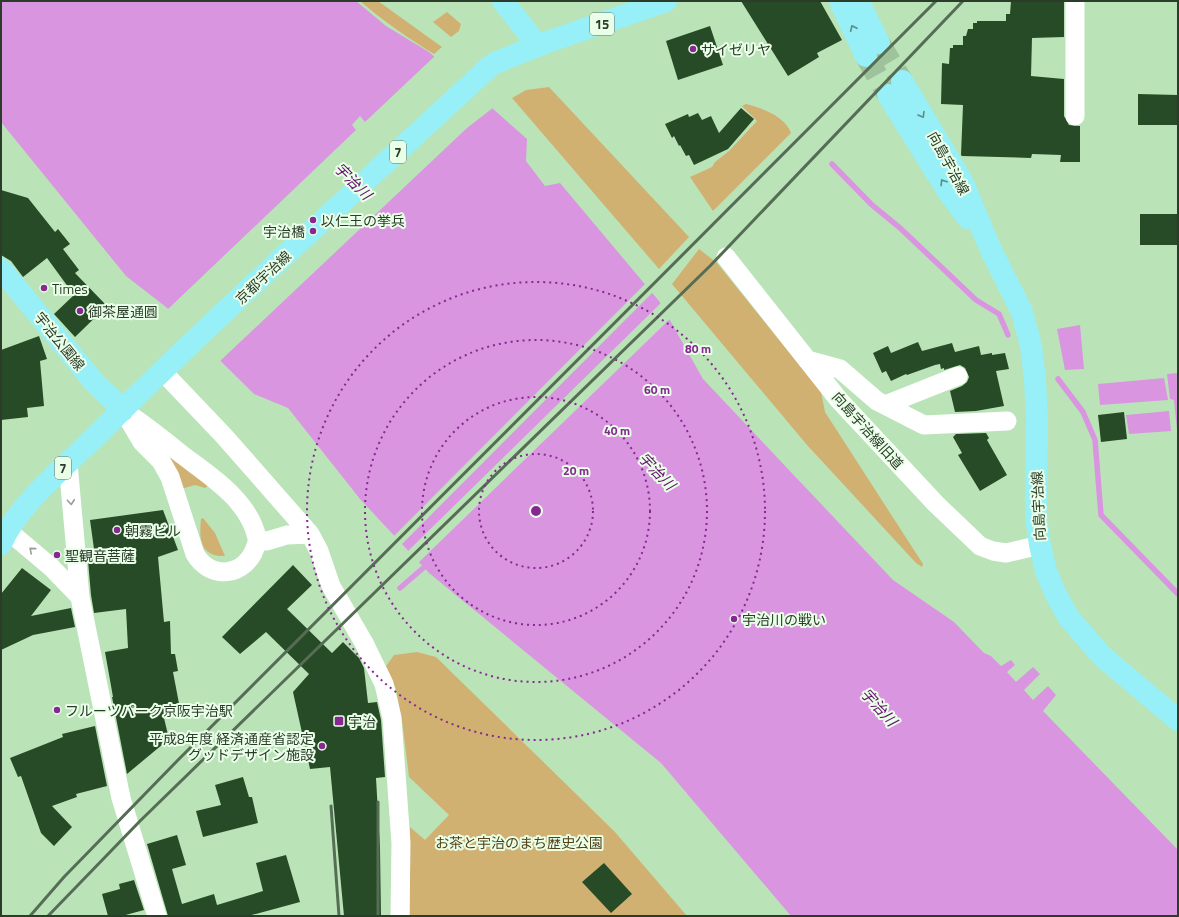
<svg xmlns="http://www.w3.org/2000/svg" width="1179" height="917" font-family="'Titillium Web','Noto Sans JP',sans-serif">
<rect width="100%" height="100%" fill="#bae4b8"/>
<!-- green -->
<path fill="#d1b172" d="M 360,1 L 378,1 L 442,47 L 434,54 C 408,38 383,21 360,1 Z
M 447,12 L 461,24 L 459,31 L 451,37 L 433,22 Z
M 549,87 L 689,237 L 659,269 L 512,98 L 526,90 Z
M 746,104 C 762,108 785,116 791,133 L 713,211 L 690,177 L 712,167 L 715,162 L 729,151 L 757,121 L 742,106 Z
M 699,249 L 717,263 L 821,392 L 825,412 L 923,564 L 922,567 L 916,563 L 807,445 L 672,284 Z
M 152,440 L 209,485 L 205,488 L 195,485 L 181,489 Z
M 203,518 L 215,533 L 225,556 C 200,557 199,539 201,519 Z
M 417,652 L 436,657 L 615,832 L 687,916 L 410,916 L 410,827 L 425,840 L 449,815 L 409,777 L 402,721 L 396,689 L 386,666 L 394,655 Z"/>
<!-- water -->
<path fill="#d995e0" d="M 1,1 L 356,1 L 386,26 L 429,52 L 527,139 L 526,161 L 545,186 L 560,183 L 659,301 L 703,379 L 893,580 L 954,622 L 984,653 L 991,656 L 1001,666 L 1011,660 L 1015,665 L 1007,672 L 1016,682 L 1033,667 L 1040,674 L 1024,690 L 1033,700 L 1048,686 L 1056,695 L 1043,711 L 1178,850 L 1178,916 L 791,916 L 661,763 L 429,573 L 360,499 L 288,408 L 254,394 L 166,307 L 126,276 L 1,122 Z
M 1080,325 L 1084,369 L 1065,370 L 1057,329 Z
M 1178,373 L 1178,430 L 1177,430 L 1174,400 L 1170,399 L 1167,374 Z
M 1164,378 L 1168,400 L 1100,405 L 1098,384 Z
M 1169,411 L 1171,431 L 1129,434 L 1126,415 Z"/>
<!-- pier -->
<path fill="#bae4b8" d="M 436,55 L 494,107 L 467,128 L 219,362 L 167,310 L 356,130 L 352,125 L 360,116 L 365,122 Z
M 646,283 L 653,292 L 401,545 L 393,537 Z
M 662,302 L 671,318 L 418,563 L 407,552 Z"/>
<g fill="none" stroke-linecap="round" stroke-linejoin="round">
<!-- stream -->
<path stroke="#d995e0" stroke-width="5.5" d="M 832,164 L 871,204 L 899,227 L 976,300 L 999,314 L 1008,335
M 1058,379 L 1083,412 L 1095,440 L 1101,515 L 1178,594
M 400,588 L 429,563"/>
</g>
<!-- building -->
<path fill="#274b26" d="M 741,1 L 820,1 L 842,40 L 817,53 L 819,57 L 788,76 Z
M 1011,1 L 1064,1 L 1064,37 L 1032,38 L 1031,76 L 1064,79 L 1064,116 L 1069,125 L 1080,126 L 1080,162 L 1060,162 L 1061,155 L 1032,154 L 1031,158 L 962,156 L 961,155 L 963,105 L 941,104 L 942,63 L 949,64 L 950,48 L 953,48 L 953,45 L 963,45 L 963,36 L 966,36 L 968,29 L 973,29 L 973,23 L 977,23 L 977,21 L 1006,21 L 1006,14 L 1010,14 Z
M 710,26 L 723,65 L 678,80 L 666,41 Z
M 1138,94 L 1178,95 L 1178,125 L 1138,125 Z
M 741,108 L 754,119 L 728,149 L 694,165 L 689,155 L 686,156 L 680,145 L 679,146 L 674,136 L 672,138 L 665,124 L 688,114 L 689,117 L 698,113 L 702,120 L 711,116 L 719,133 Z
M 1,190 L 28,198 L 55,232 L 58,229 L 70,244 L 63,249 L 79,270 L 75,273 L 107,306 L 75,337 L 54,314 L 74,295 L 47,258 L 23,277 L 11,261 L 1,255 Z
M 1140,214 L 1178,214 L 1178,245 L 1140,245 Z
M 39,336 L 47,359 L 40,361 L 44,406 L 27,408 L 28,417 L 1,420 L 1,350 Z
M 918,342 L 922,351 L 952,343 L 955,352 L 979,346 L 981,355 L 992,353 L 992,355 L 1005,353 L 1009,369 L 996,371 L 1004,406 L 976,411 L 955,412 L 950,391 L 962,386 L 967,382 L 969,377 L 965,368 L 960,365 L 944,370 L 944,368 L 941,369 L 940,364 L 935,365 L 907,375 L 906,374 L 891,381 L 886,371 L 882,373 L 873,353 L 888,346 L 891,353 Z
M 1124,412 L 1127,439 L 1101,442 L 1098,415 Z
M 986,433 L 989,438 L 987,440 L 1007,475 L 980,491 L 958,455 L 962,453 L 953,437 L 956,434 Z
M 163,510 L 178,550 L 158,557 L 164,622 L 170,621 L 171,654 L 175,654 L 178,671 L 173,672 L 181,714 L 164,718 L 169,739 L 127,774 L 112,697 L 113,697 L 105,652 L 128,648 L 126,609 L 94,613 L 91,595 L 87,549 L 94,549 L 90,520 Z
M 293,565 L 312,585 L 287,609 L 332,653 L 343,642 L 359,658 L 364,668 L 368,703 L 377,702 L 381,720 L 385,777 L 376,778 L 380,848 L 381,916 L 344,916 L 330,767 L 310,769 L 293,692 L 309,674 L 266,632 L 240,654 L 222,637 Z
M 22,568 L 51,590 L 31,616 L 71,608 L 75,627 L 33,635 L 1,650 L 1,594 Z
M 95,726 L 107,786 L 76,794 L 77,797 L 52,806 L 72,827 L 54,846 L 41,833 L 21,776 L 18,777 L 10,758 L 63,737 L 62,734 Z
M 243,777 L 249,797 L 252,797 L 258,823 L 203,837 L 196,811 L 221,805 L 215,785 Z
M 177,835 L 186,865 L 172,869 L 182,904 L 214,894 L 217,905 L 263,891 L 256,863 L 286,855 L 300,902 L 248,916 L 168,916 L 147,844 Z
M 604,863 L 632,894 L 611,913 L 582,882 Z
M 134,880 L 144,910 L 122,916 L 108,916 L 102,894 L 120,889 L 119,884 Z"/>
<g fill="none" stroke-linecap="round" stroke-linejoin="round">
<!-- major-tunnel -->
<path stroke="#9ec29c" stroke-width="22" stroke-dasharray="22 11" stroke-linecap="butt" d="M 879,43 L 902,81
M 866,56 L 888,95"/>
<!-- minor -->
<path stroke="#fff" stroke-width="19" d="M 1075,1 L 1075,116
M 726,257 L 839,400 L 936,504 L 980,546 L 993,551 L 1006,553 L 1040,545
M 807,360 L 840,369 L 877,401 L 924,425 L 1007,421
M 162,371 L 224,436 L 310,534 L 319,551 L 331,586 L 364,643 L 384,684 L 392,718 L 401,843 L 400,916
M 885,405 L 958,376
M 123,410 C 143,424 162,438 181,454 C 210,476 249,500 257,538 C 258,543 255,548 253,553 C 240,578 209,578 195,554 L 170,477 L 161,461 L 142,442 Z
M 68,463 L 80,597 L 121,798 L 157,916
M 7,530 L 51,567 L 80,597
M 257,540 L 267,541 L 287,535 L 310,534"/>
<!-- major -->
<path stroke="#97eff7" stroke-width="22" d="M 503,1 L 538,46
M 840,1 L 866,56
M 858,1 L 879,43
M 902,81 L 963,183 L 990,248 L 1022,312 L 1031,346 L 1035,380 L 1037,417 L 1036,516 L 1040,545 L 1046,571 L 1056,595 L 1069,618 L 1102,656 L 1178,720
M 888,95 L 949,193 L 968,218
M 1,269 L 94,382 L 123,410
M 1,544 C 18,503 74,459 105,427 C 229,304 360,187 488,68 L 497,62 L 550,41 L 666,1"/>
<!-- rail -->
<path stroke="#566d55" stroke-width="3" d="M 378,802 L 378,916
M 331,806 L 339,916
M 30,916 L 64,877 L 178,760 L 936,1
M 48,916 L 140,821 L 710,266 L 963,1"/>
</g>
<!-- one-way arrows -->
<defs><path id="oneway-chevron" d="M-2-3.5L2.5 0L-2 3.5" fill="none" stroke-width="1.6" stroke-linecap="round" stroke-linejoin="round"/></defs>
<g stroke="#5c8d87">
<use href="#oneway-chevron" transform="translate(853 28) rotate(-115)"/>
<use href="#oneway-chevron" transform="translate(922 115) rotate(59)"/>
<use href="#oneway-chevron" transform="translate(943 182) rotate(-122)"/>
</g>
<g stroke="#969e95">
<use href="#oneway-chevron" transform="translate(71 502) rotate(85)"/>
<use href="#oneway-chevron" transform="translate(32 550) rotate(-139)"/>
</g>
<!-- distance rings -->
<g fill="none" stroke="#872892" stroke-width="2" stroke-dasharray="2 4">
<circle cx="536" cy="511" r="57"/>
<circle cx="536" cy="511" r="114"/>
<circle cx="536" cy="511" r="171"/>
<circle cx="536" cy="511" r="229"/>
</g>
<!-- markers -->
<g fill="#872892" stroke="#eaffe8" stroke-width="1.5">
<circle cx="693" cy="49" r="4"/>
<circle cx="313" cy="220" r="4"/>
<circle cx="313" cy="231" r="4"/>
<circle cx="44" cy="288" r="4"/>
<circle cx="80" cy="311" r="4"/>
<circle cx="117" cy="530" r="4"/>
<circle cx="57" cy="555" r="4"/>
<circle cx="734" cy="619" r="4"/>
<circle cx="57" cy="710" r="4"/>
<rect x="334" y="716" width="10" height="10" rx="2"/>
<circle cx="322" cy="746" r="4"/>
</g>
<g text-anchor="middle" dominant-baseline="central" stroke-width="4" stroke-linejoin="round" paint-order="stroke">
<!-- shield labels -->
<g fill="#eaffe8" stroke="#657664" stroke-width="1">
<rect x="590" y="13" width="24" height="22" rx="3"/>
<rect x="390" y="141" width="16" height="22" rx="3"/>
<rect x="55" y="457" width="16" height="22" rx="3"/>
</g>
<g font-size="13" font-weight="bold" fill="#2c3c2b">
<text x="602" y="24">15</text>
<text x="398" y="152">7</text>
<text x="63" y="468">7</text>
</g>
<!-- poi labels -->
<g font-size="14" fill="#2c3c2b" stroke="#eaffe8" text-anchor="start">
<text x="701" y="49">サイゼリヤ</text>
<text x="321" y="220">以仁王の挙兵</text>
<text x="305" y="231" text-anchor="end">宇治橋</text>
<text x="52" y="288">Times</text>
<text x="88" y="311">御茶屋通圓</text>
<text x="125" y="530">朝霧ビル</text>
<text x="65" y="555">聖観音菩薩</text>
<text x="742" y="619">宇治川の戦い</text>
<text x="65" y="710">フルーツパーク京阪宇治駅</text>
<text x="348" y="721">宇治</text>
<text x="314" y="738" text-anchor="end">平成8年度 経済通産省認定<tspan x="314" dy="16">グッドデザイン施設</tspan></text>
</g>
<!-- street labels -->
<g font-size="14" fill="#2c3c2b" stroke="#eaffe8">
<text transform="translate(949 163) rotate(61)">向島宇治線</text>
<text transform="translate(263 277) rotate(-43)">京都宇治線</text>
<text transform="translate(60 341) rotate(51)">宇治公園線</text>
<text transform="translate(868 430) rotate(48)">向島宇治線旧道</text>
<text transform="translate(1038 506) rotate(-93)">向島宇治線</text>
</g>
<!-- park labels -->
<g font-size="14" fill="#534017" stroke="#eaffe8">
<text x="519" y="842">お茶と宇治のまち歴史公園</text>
</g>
<!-- water labels -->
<g font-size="15" font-style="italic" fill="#630f6c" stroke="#eaffe8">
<text transform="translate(353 181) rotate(45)">宇治川</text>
<text transform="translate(657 471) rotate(46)">宇治川</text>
<text transform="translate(879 707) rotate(48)">宇治川</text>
</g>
</g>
<circle cx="536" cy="511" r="6" fill="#872892" stroke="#eaffe8" stroke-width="2"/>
<g font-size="12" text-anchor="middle" font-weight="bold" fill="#872892" stroke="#eaffe8" stroke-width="4" stroke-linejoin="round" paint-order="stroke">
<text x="698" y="353">80 m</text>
<text x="657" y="394">60 m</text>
<text x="617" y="435">40 m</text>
<text x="576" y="475">20 m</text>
</g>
<!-- border -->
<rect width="1179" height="917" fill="none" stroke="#2c3c2b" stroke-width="4"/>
</svg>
